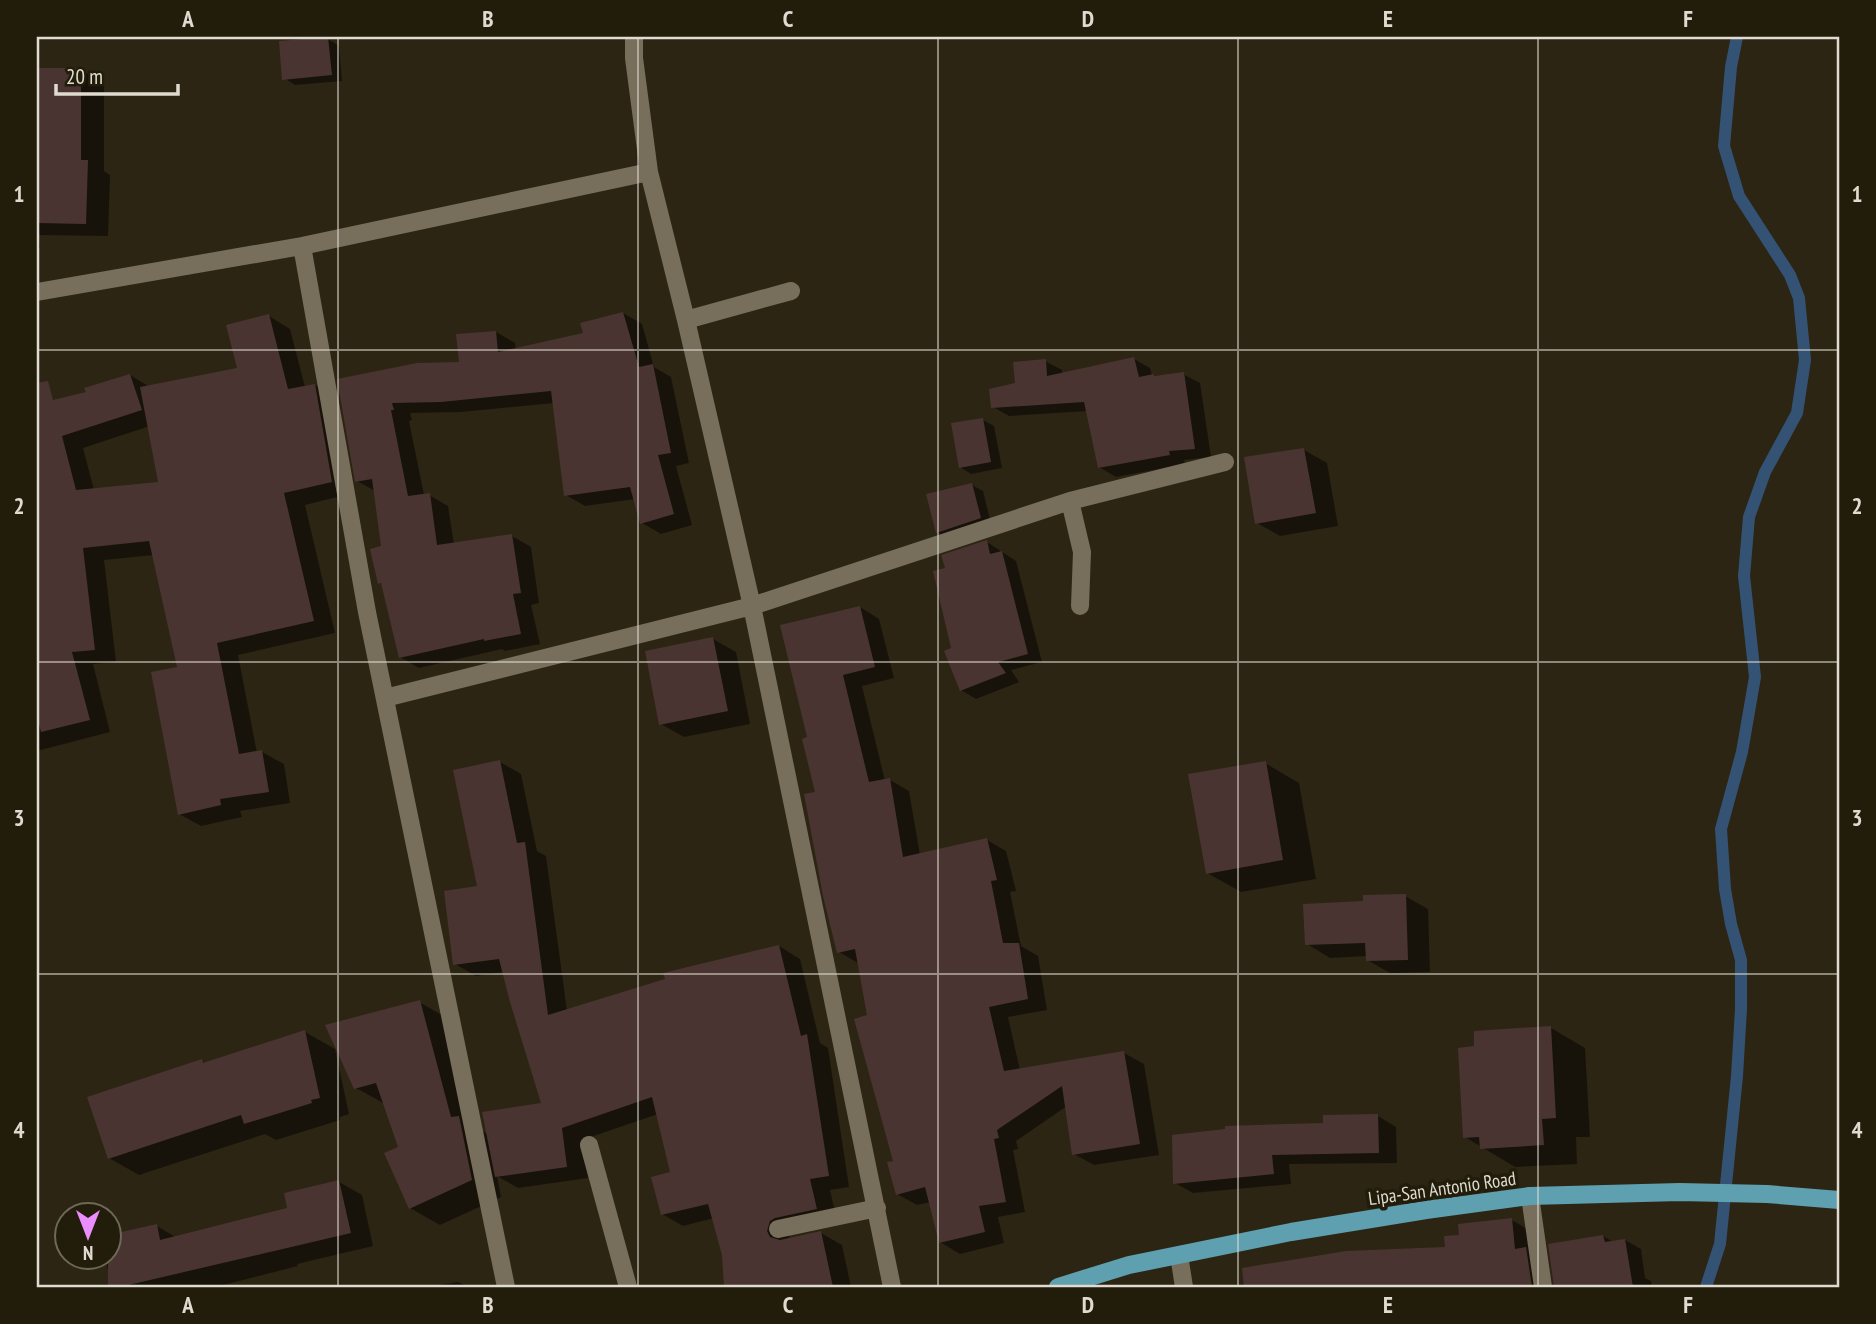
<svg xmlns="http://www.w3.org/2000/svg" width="1876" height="1324" font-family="'PT Sans Narrow',sans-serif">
<rect width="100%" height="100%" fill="#2c2513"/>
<!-- shadow -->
<path fill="#0007" fill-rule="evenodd" d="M 328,39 L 339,46 L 342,81 L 295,85 L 284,78 Z
M 37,70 L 81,70 L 104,83 L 104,171 L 110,175 L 108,236 L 39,235 L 40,248 L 37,248 Z
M 623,313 L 642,324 L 654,367 L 671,377 L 689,463 L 676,466 L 692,525 L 661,534 L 642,523 L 635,499 L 585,506 L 566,495 L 554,403 L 461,412 L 410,413 L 412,420 L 409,421 L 424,495 L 429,495 L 448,506 L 454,544 L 512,536 L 531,547 L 539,603 L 531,605 L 540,644 L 505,651 L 502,649 L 419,668 L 400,657 L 384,585 L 379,583 L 383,548 L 375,491 L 357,481 L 339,380 L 461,364 L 496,332 L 515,343 L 516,350 L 585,335 Z
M 269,316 L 290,329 L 305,387 L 315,385 L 336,398 L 353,493 L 305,505 L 335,633 L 238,655 L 257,753 L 262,752 L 284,764 L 290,803 L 240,811 L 242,817 L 201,826 L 179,814 L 179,668 L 154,555 L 104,560 L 116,662 L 93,664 L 110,732 L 37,751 L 37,406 L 88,393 L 130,375 L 150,387 L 239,370 ZM 150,426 L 161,483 L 94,490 L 83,448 Z
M 1134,359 L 1150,368 L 1152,376 L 1183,374 L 1200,383 L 1211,457 L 1184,460 L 1185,464 L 1116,477 L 1099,467 L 1088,411 L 1009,416 L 993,407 L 1045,361 L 1062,370 L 1062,375 Z
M 983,420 L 994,426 L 1002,468 L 971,474 L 960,467 Z
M 1304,450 L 1327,463 L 1338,526 L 1280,536 L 1257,523 Z
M 972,485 L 983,491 L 991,524 L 948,539 L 937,532 Z
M 987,542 L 1016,561 L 1042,662 L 1011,670 L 1019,682 L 976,699 L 961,690 L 953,649 L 947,569 Z
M 860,607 L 879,619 L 894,678 L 862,686 L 885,781 L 890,780 L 909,791 L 920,855 L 987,840 L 1006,851 L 1016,891 L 1010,892 L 1021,946 L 1038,956 L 1047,1010 L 1008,1017 L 1020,1070 L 1124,1053 L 1144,1064 L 1159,1155 L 1094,1165 L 1074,1154 L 1067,1106 L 1016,1141 L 1018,1149 L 1013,1150 L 1025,1212 L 998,1217 L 1004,1243 L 960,1254 L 940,1242 L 931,1202 L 917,1205 L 897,1194 L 895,1162 L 858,963 L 839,952 L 809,739 Z
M 713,639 L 736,652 L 750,724 L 684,737 L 661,724 Z
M 500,762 L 521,774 L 537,851 L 546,856 L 567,1011 L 779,946 L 800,959 L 820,1043 L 828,1048 L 849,1187 L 830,1190 L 837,1221 L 791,1233 L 788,1240 L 821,1233 L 842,1245 L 851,1287 L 726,1287 L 724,1255 L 714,1218 L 683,1226 L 662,1214 L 673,1173 L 658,1114 L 582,1140 L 588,1178 L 518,1188 L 497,1176 L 501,1197 L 440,1225 L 410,1208 L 400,1148 L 385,1104 L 356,1088 L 419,1002 L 449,1019 L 478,1129 L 488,1134 L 543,1105 L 504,972 L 476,976 L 455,964 L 479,888 Z
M 1265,763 L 1299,783 L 1316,879 L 1241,892 L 1207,873 Z
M 1405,896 L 1428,909 L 1430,972 L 1390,973 L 1367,960 L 1367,956 L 1330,958 L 1307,944 L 1365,903 Z
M 1551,1028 L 1585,1048 L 1590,1137 L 1576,1137 L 1577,1164 L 1515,1167 L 1465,1137 L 1476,1048 Z
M 305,1032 L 335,1049 L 349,1114 L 340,1117 L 340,1120 L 276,1140 L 265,1134 L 139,1175 L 109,1158 L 201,1061 L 206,1064 Z
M 1378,1116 L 1396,1127 L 1397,1163 L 1289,1164 L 1291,1184 L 1193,1193 L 1175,1183 L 1325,1124 Z
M 339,1182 L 362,1195 L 373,1246 L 297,1264 L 298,1266 L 215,1287 L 112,1287 L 105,1258 L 108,1258 L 157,1226 L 177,1238 L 289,1210 Z
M 1512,1220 L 1527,1229 L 1545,1287 L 1290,1287 L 1286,1263 L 1447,1248 L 1461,1237 Z
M 1603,1236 L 1613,1242 L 1625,1240 L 1641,1249 L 1645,1278 L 1651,1281 L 1652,1287 L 1556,1287 Z
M 458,1282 L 468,1287 L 427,1287 Z"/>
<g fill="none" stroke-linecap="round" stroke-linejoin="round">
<!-- stream -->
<path stroke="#345374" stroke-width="12" d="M 1706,1287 L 1720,1244 L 1737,1076 L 1741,1009 L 1741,960 L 1731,924 L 1725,889 L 1721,829 L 1742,752 L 1755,677 L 1744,576 L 1749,517 L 1765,472 L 1797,413 L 1805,360 L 1799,298 L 1790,275 L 1739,196 L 1724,146 L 1731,67 L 1737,37"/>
</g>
<!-- building -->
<path fill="#4a3431" d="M 328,37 L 332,75 L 282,80 L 279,41 Z
M 37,68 L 81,68 L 81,160 L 88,160 L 86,224 L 37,223 Z
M 623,312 L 639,367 L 653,364 L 671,453 L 658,455 L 674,514 L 640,524 L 630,487 L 564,496 L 551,391 L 441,402 L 392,403 L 394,410 L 391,410 L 408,496 L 430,493 L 437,545 L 512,534 L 521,593 L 513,594 L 521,634 L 484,641 L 484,639 L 399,658 L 381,583 L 378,584 L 370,549 L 381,546 L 372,479 L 355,482 L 337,379 L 417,363 L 459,362 L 456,334 L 496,331 L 498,352 L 583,333 L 580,323 Z
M 269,314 L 288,389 L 315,384 L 332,482 L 284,493 L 314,621 L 217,643 L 239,754 L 262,750 L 269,792 L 220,799 L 221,805 L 178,815 L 151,672 L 177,667 L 149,541 L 83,548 L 95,650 L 72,652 L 90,720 L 41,732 L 37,715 L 37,383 L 48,381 L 53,400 L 86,392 L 84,388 L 130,374 L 142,410 L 62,436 L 76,490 L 158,482 L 140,387 L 237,368 L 226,325 Z
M 1134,357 L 1139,377 L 1154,374 L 1154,376 L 1184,372 L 1195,449 L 1169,451 L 1170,455 L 1098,468 L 1084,402 L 991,408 L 989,389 L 1015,383 L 1013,362 L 1046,359 L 1047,376 Z
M 983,418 L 991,462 L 959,468 L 951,423 Z
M 1304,448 L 1316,513 L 1255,524 L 1244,457 Z
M 972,483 L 981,518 L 936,533 L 926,494 Z
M 987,540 L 990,554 L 1002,551 L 1028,654 L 998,662 L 1006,673 L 960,691 L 944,651 L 951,648 L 933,571 L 945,568 L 941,555 Z
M 860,606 L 875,667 L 843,675 L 869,782 L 890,778 L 903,857 L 987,838 L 997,880 L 991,881 L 1003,943 L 1019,943 L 1028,999 L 989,1007 L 1004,1071 L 1124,1051 L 1140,1144 L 1072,1155 L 1062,1086 L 997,1130 L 999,1138 L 994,1139 L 1006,1202 L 979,1206 L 985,1232 L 939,1243 L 925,1187 L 896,1195 L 887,1162 L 893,1161 L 854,1019 L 867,1015 L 855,949 L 837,953 L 823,896 L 804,794 L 815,792 L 802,739 L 807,737 L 780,625 Z
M 713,637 L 728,711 L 659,725 L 645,651 Z
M 500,760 L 517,843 L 525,842 L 548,1015 L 665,979 L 663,973 L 779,945 L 801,1036 L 807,1034 L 829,1176 L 810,1179 L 817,1209 L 775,1218 L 770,1221 L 767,1231 L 770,1237 L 780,1240 L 821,1231 L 833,1287 L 724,1287 L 722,1255 L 708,1204 L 661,1215 L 651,1177 L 670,1172 L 652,1097 L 562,1128 L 567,1167 L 495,1177 L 482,1112 L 541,1103 L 510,1002 L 499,959 L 453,965 L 444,891 L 477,886 L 453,770 Z
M 1266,761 L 1283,860 L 1206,874 L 1188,774 Z
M 1406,894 L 1408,960 L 1366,961 L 1365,943 L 1305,945 L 1303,904 L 1363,901 L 1363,895 Z
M 420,1000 L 451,1117 L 459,1116 L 472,1180 L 409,1209 L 384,1153 L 398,1147 L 376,1083 L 354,1089 L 325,1025 Z
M 1551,1026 L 1556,1118 L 1542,1119 L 1544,1145 L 1480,1149 L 1479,1137 L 1463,1138 L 1458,1048 L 1474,1046 L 1474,1031 Z
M 305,1030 L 320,1098 L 311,1100 L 312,1103 L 244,1124 L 241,1115 L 108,1159 L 87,1097 L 202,1059 L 203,1063 Z
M 1378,1114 L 1379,1153 L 1272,1155 L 1274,1174 L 1173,1184 L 1172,1135 L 1225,1129 L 1225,1126 L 1323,1123 L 1323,1115 Z
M 339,1180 L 351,1233 L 120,1287 L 108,1287 L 108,1235 L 157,1224 L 160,1240 L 287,1208 L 284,1193 Z
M 1512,1218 L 1515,1249 L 1526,1247 L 1532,1287 L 1244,1287 L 1242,1268 L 1346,1251 L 1445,1247 L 1444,1236 L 1459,1235 L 1458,1224 Z
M 1603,1235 L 1605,1242 L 1625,1239 L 1633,1287 L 1554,1287 L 1548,1244 Z"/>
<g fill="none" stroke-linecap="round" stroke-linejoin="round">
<!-- minor -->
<path stroke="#776f5b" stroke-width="18" d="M 634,37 L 634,58 L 649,172 L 686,320 L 752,606 L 892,1287
M 302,246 L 649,172
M 37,292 L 302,246 L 367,612 L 506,1287
M 686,320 L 791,291
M 1070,501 L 1082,552 L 1080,606
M 385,698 L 752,606 L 1070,501 L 1225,462
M 589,1145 L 628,1287
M 1530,1196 L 1543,1287
M 778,1229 L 877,1208
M 1179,1255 L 1184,1287"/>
<!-- major -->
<path stroke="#5ea0af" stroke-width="18" d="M 1058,1287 L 1129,1265 L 1291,1232 L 1426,1210 L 1530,1196 L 1680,1192 L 1767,1194 L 1839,1200"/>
</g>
<!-- grid -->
<path fill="none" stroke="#dfdbd0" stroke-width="2" stroke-opacity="0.55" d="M 338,37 L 338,1287M 638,37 L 638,1287M 938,37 L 938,1287M 1238,37 L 1238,1287M 1538,37 L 1538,1287M 37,350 L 1839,350M 37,662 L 1839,662M 37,974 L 1839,974"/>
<g text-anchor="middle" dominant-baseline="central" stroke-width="7" stroke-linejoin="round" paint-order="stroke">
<!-- street labels -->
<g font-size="19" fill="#dfdbd0" stroke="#221c0a">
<text transform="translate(1442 1188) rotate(-8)">Lipa-San Antonio Road</text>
</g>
</g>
<!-- border -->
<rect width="1876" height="1324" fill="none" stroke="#221c0a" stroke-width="77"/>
<!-- north arrow -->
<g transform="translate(88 1236) rotate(180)"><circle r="33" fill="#221c0a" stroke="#6e6859" stroke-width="2"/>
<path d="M0-5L12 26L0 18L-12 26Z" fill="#ea8dfd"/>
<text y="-10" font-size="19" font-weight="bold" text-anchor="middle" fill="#dfdbd0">N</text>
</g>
<!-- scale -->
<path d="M56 84v10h122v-10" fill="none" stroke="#dfdbd0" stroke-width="3.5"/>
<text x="66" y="84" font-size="21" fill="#dfdbd0" stroke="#221c0a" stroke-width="5" paint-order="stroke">20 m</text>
<rect x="38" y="38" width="1800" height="1248" fill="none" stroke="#dfdbd0" stroke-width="2.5"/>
<g font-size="23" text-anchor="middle" font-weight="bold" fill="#dfdbd0">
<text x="188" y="27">A</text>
<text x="488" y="27">B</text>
<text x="788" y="27">C</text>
<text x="1088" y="27">D</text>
<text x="1388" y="27">E</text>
<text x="1688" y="27">F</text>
<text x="19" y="202">1</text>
<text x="1857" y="202">1</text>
<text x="19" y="514">2</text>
<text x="1857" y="514">2</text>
<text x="19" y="826">3</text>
<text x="1857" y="826">3</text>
<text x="19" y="1138">4</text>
<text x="1857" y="1138">4</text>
<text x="188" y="1313">A</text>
<text x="488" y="1313">B</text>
<text x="788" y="1313">C</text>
<text x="1088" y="1313">D</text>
<text x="1388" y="1313">E</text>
<text x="1688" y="1313">F</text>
</g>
</svg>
